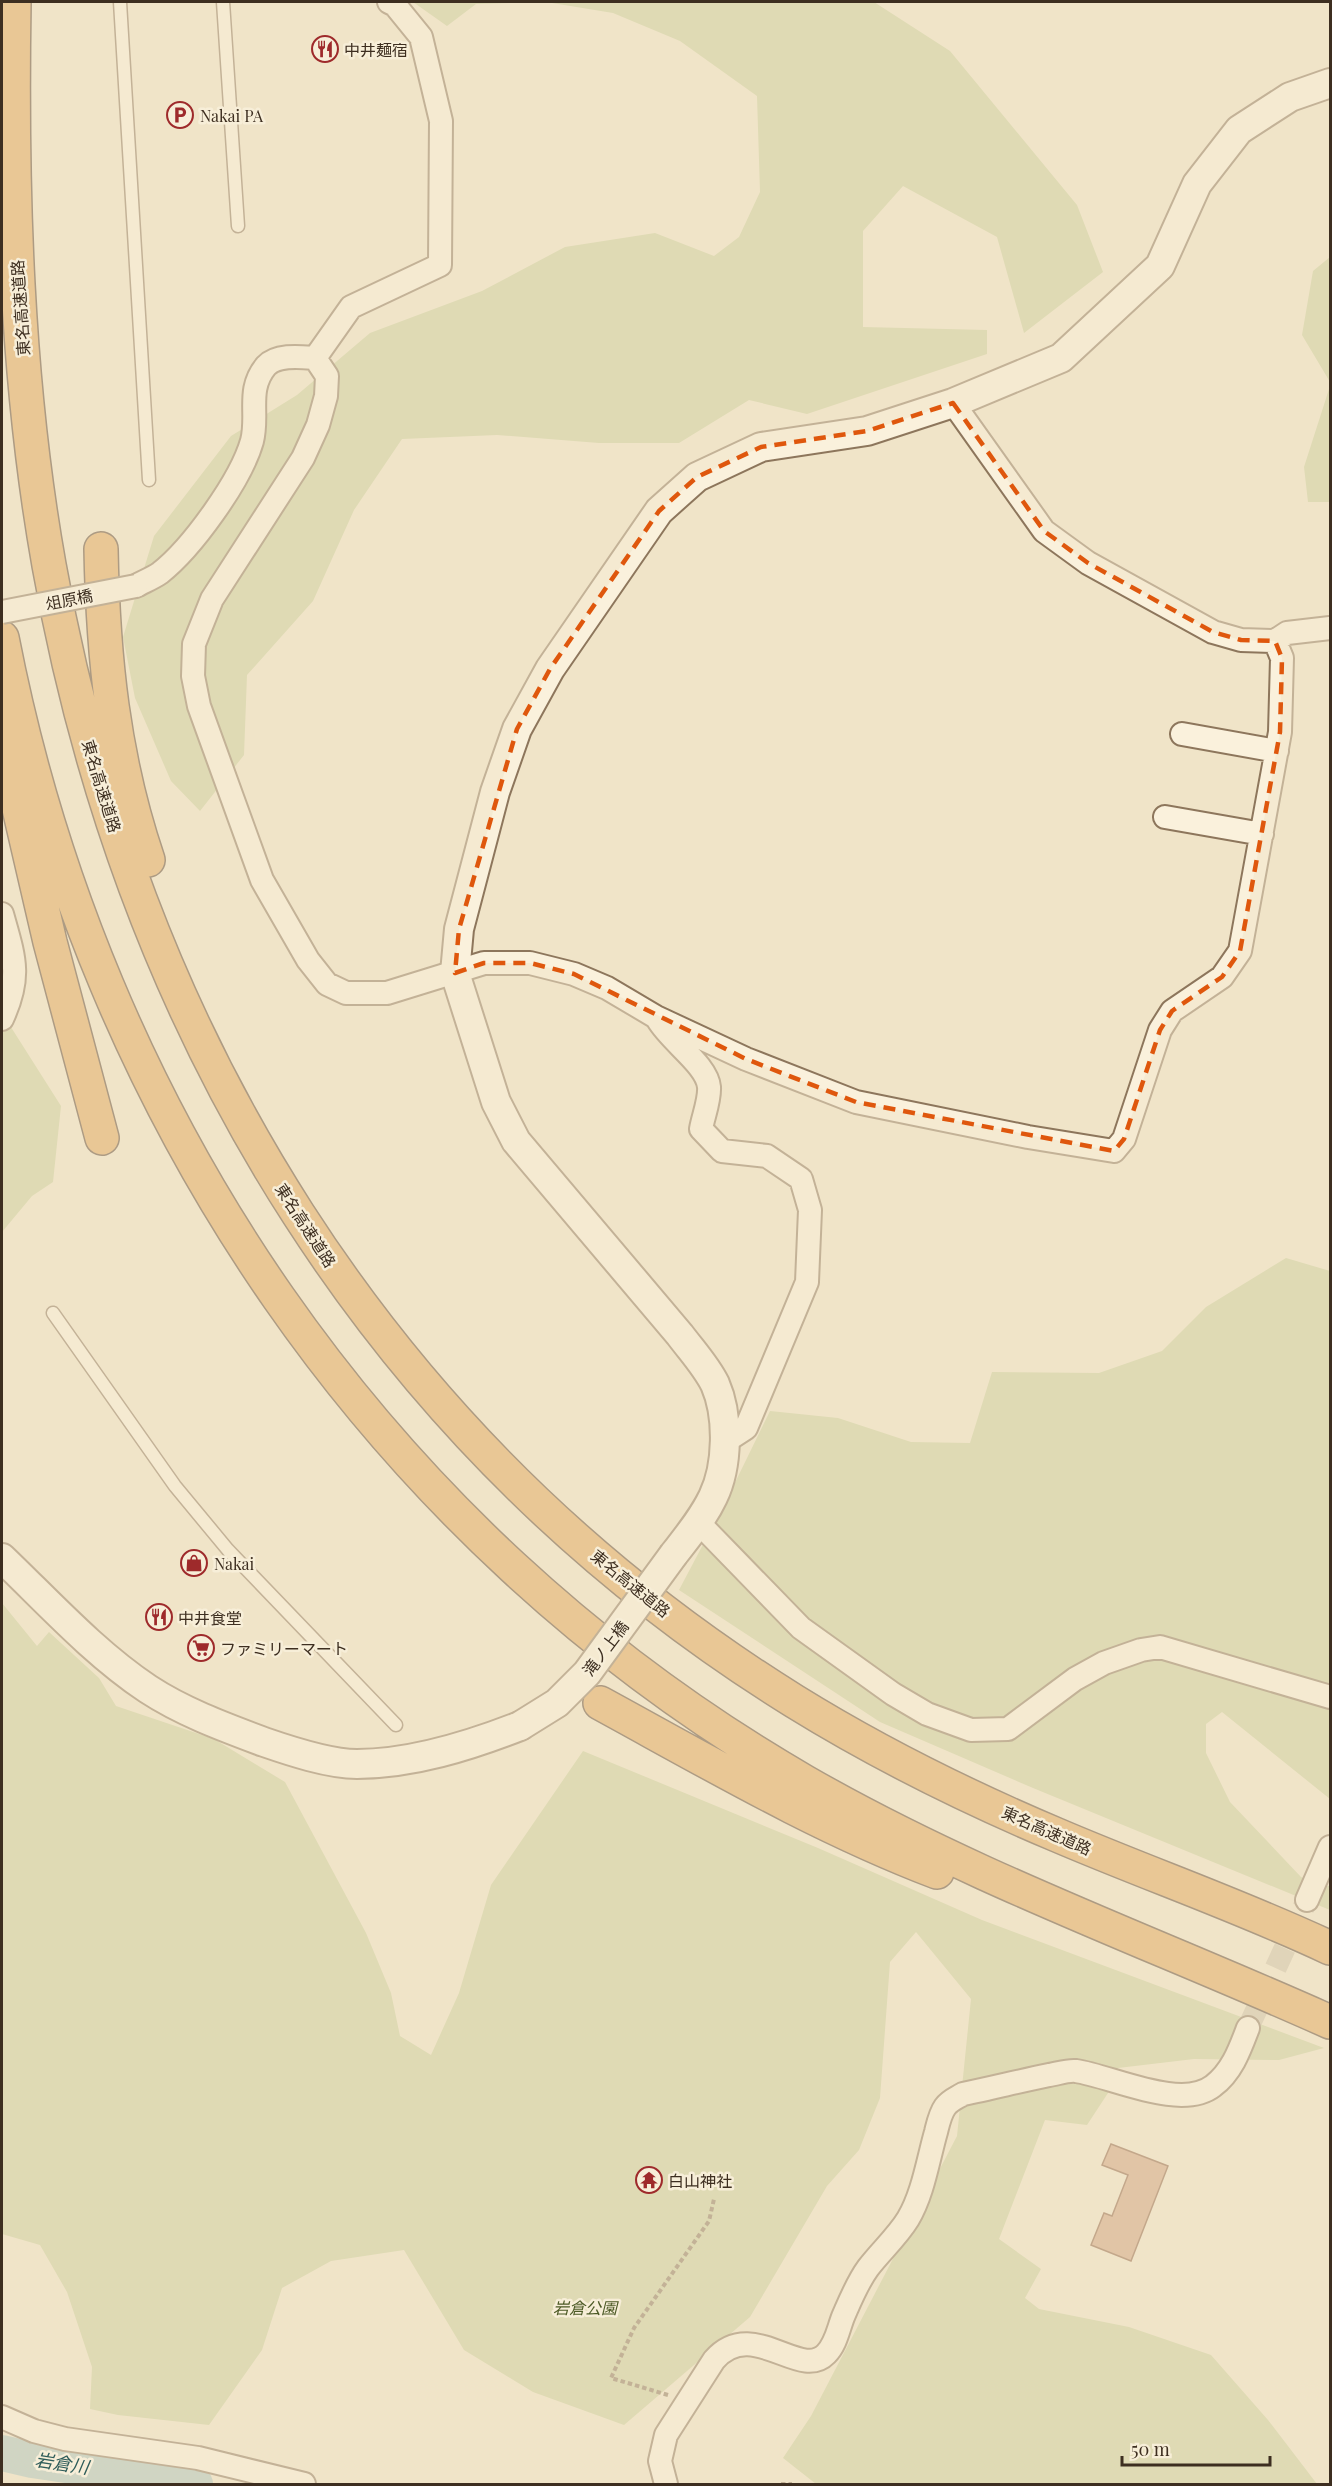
<svg xmlns="http://www.w3.org/2000/svg" width="1332" height="2486" font-family="'Playfair Display','Noto Sans JP',serif">
<rect width="100%" height="100%" fill="#f0e4c8"/>
<!-- green -->
<path fill="#c9cf9b" d="M 413,2 L 874,2 L 950,51 L 1077,205 L 1103,272 L 1024,333 L 997,237 L 903,186 L 863,231 L 863,327 L 987,330 L 987,354 L 807,414 L 749,400 L 679,443 L 599,443 L 497,435 L 402,439 L 354,510 L 313,601 L 247,675 L 244,755 L 200,811 L 171,781 L 135,698 L 123,637 L 154,536 L 231,436 L 297,395 L 370,333 L 482,291 L 565,247 L 655,233 L 714,256 L 739,237 L 760,192 L 757,96 L 680,41 L 613,13 L 546,2 L 476,4 L 447,26 Z
M 1330,257 L 1330,382 L 1302,335 L 1313,271 Z
M 1330,386 L 1330,502 L 1308,502 L 1304,467 Z
M 2,1013 L 61,1106 L 53,1182 L 32,1196 L 2,1232 Z
M 1286,1258 L 1330,1271 L 1330,1799 L 1222,1712 L 1206,1724 L 1206,1753 L 1230,1802 L 1301,1877 L 1320,1886 L 1330,1886 L 1330,1910 L 1033,1788 L 880,1722 L 679,1590 L 726,1501 L 770,1411 L 838,1418 L 911,1442 L 970,1443 L 992,1372 L 1099,1373 L 1162,1351 L 1206,1307 Z
M 2,1603 L 37,1646 L 49,1632 L 99,1678 L 116,1706 L 214,1739 L 285,1782 L 366,1933 L 391,1993 L 400,2036 L 431,2055 L 459,1993 L 491,1885 L 583,1751 L 818,1848 L 982,1920 L 1324,2048 L 1279,2060 L 1194,2059 L 1118,2068 L 1108,2093 L 1087,2125 L 1045,2120 L 999,2239 L 1041,2269 L 1025,2298 L 1039,2309 L 1129,2327 L 1211,2355 L 1268,2420 L 1317,2484 L 816,2484 L 783,2458 L 811,2416 L 957,2136 L 971,1999 L 916,1932 L 890,1962 L 880,2098 L 859,2150 L 827,2186 L 750,2317 L 624,2425 L 533,2392 L 464,2350 L 404,2250 L 331,2261 L 282,2288 L 262,2350 L 209,2425 L 118,2415 L 90,2409 L 92,2367 L 67,2292 L 40,2245 L 2,2234 Z"/>
<g fill="none" stroke-linecap="round" stroke-linejoin="round">
<!-- river -->
<path stroke="#a9c4bc" stroke-width="36" d="M 2,2453 L 32,2460 L 195,2484"/>
</g>
<!-- building -->
<path fill="#cf9f7d" stroke="#8d5f41" stroke-width="1.5" d="M 1111,2144 L 1168,2166 L 1131,2261 L 1091,2245 L 1104,2213 L 1112,2216 L 1128,2175 L 1102,2165 Z
M 648,2170 L 660,2181 L 649,2193 L 637,2181 Z"/>
<g fill="none" stroke-linecap="round" stroke-linejoin="round">
<!-- minor-tunnel -->
<path stroke="#ccc0a6" stroke-width="22" stroke-dasharray="22 11" stroke-linecap="butt" d="M 1248,2028 L 1307,1900"/>
<defs>
<path id="service" d="M 120,2 L 149,480
M 223,2 L 238,226
M 53,1313 L 175,1486 L 228,1550 L 396,1725"/>
<path id="minor" d="M 315,358 L 351,307 L 440,265 L 441,121 L 421,37 L 395,5 L 389,2
M 953,403 L 1044,531 L 1088,563 L 1213,632 L 1241,640 L 1275,641 L 1287,633 L 1330,628
M 136,586 C 143,582 153,578 160,573 C 192,548 241,480 252,441 C 259,414 246,390 266,366 C 277,354 301,357 315,358 L 327,376 L 326,396 L 318,425 L 303,458 L 212,599 L 194,644 L 193,676 L 199,706 L 262,880 L 308,960 L 327,984 L 346,993 L 387,993 L 484,963 L 530,963 L 574,974 L 607,988 L 656,1017 L 746,1059 L 856,1102 L 1028,1137 L 1114,1151 L 1124,1139 L 1160,1030 L 1172,1011 L 1222,977 L 1240,951 L 1280,732 L 1282,658 L 1275,641
M 1182,734 L 1277,751
M 1165,817 L 1262,834
M 2,914 C 14,957 22,976 2,1019
M 658,1020 C 671,1042 707,1065 709,1087 C 710,1100 703,1117 701,1129 L 722,1151 L 767,1156 L 801,1179 L 810,1210 L 807,1282 L 746,1428 L 726,1441
M 698,1522 L 801,1628 L 893,1694 L 927,1714 L 971,1730 L 1008,1729 L 1075,1679 L 1104,1663 L 1141,1650 L 1160,1647 L 1330,1697
M 1307,1900 L 1330,1847
M 2,2417 L 34,2431 L 65,2439 L 198,2458 L 304,2484
M 666,2484 L 660,2461 L 666,2435 L 714,2360 C 752,2316 800,2381 826,2354 C 836,2344 838,2330 843,2317 C 850,2301 857,2283 868,2268 C 880,2252 897,2237 908,2219 C 923,2194 928,2160 936,2132 C 938,2124 940,2114 945,2107 C 950,2100 957,2098 963,2094 C 992,2088 1020,2081 1049,2075 C 1057,2074 1067,2070 1076,2071 C 1111,2076 1181,2111 1213,2086 C 1232,2072 1240,2049 1248,2028"/>
<path id="tertiary" d="M 674,1554 C 688,1536 703,1518 713,1497 C 728,1466 729,1416 715,1384 C 706,1366 692,1351 680,1335 L 516,1141 L 496,1102 L 455,973 L 459,929 L 495,792 L 517,729 L 550,669 L 659,511 L 697,477 L 761,447 L 867,431 L 953,403 L 1061,358 L 1160,266 L 1197,184 L 1239,130 L 1290,97 L 1330,83
M 2,1558 C 48,1602 94,1653 148,1689 C 183,1712 224,1727 264,1742 C 290,1751 329,1764 357,1764 C 412,1764 469,1746 520,1726"/>
<path id="motorway" d="M 14,2 C 11,189 16,380 49,565 C 133,1038 382,1445 794,1701 C 878,1753 967,1797 1057,1835 C 1148,1874 1241,1906 1330,1948
M 101,549 C 103,657 113,757 148,860
M 2,638 C 95,1118 379,1536 805,1782 C 972,1878 1154,1943 1330,2022
M 2,735 L 50,942 L 102,1138
M 600,1703 C 710,1763 819,1827 937,1872"/>
</defs>
<!-- service casing -->
<use href="#service" stroke="#8d765c" stroke-width="15"/>
<!-- minor casing -->
<use href="#minor" stroke="#8d765c" stroke-width="26"/>
<!-- tertiary casing -->
<use href="#tertiary" stroke="#8d765c" stroke-width="32"/>
<!-- motorway casing -->
<use href="#motorway" stroke="#5b4430" stroke-width="36"/>
<!-- path -->
<path stroke="#8d765c" stroke-width="4" stroke-dasharray="4.5 3" stroke-linecap="butt" d="M 668,2395 L 611,2378 L 634,2328 L 709,2221 L 714,2199
M 781,2484 L 792,2484"/>
<!-- service -->
<use href="#service" stroke="#faf1dc" stroke-width="12"/>
<!-- minor -->
<use href="#minor" stroke="#faf1dc" stroke-width="22"/>
<!-- tertiary -->
<use href="#tertiary" stroke="#faf1dc" stroke-width="28"/>
<!-- motorway -->
<use href="#motorway" stroke="#e0a458" stroke-width="33"/>
<defs>
<path id="minor-bridge" d="M 2,612 L 136,586"/>
<path id="tertiary-bridge" d="M 520,1726 L 557,1703 L 587,1673 L 674,1554"/>
</defs>
<!-- minor-bridge casing -->
<use href="#minor-bridge" stroke="#8d765c" stroke-width="26" stroke-linecap="butt"/>
<!-- tertiary-bridge casing -->
<use href="#tertiary-bridge" stroke="#8d765c" stroke-width="32" stroke-linecap="butt"/>
<!-- minor-bridge -->
<use href="#minor-bridge" stroke="#faf1dc" stroke-width="22"/>
<!-- tertiary-bridge -->
<use href="#tertiary-bridge" stroke="#faf1dc" stroke-width="28"/>
</g>
<!-- marked area -->
<path d="M0 0H1332V2486H0ZM 953,403 L 1044,531 L 1088,563 L 1213,632 L 1241,640 L 1275,641 L 1282,658 L 1280,732 L 1240,951 L 1222,977 L 1172,1011 L 1160,1030 L 1124,1139 L 1114,1151 L 856,1102 L 746,1059 L 574,974 L 530,963 L 484,963 L 455,973 L 459,929 L 517,729 L 550,669 L 659,511 L 697,477 L 761,447 L 867,431 Z" fill="#f0e4c8" fill-opacity=".55" fill-rule="evenodd"/>
<path fill="none" stroke="#df570d" stroke-width="4.5" stroke-dasharray="12 8" stroke-linejoin="round" d="M 953,403 L 1044,531 L 1088,563 L 1213,632 L 1241,640 L 1275,641 L 1282,658 L 1280,732 L 1240,951 L 1222,977 L 1172,1011 L 1160,1030 L 1124,1139 L 1114,1151 L 856,1102 L 746,1059 L 574,974 L 530,963 L 484,963 L 455,973 L 459,929 L 517,729 L 550,669 L 659,511 L 697,477 L 761,447 L 867,431 Z"/>
<!-- icons -->
<defs>
<symbol id="restaurant-ring" viewBox="-11 -11 22 22"><circle r="9.5" fill="#f7eed8" stroke="#9e2a2b" stroke-width="1.5"/><path d="M-5-6h1v4h1v-4h1v4h1v-4h1v5L-1.5 .5V6h-2V.5L-5-1ZM5-6V6H3V1.5H1.5Q1.5-4 5-6Z" fill="#9e2a2b"/></symbol>
<symbol id="parking-ring" viewBox="-11 -11 22 22"><circle r="9.5" fill="#f7eed8" stroke="#9e2a2b" stroke-width="1.5"/><path d="M-3.5-5.5H1a3.5 3.5 0 0 1 0 7H-1V5.5H-3.5ZM-1-3.4V-.6H.8a1.4 1.4 0 0 0 0-2.8Z" fill="#9e2a2b"/></symbol>
<symbol id="shop-ring" viewBox="-11 -11 22 22"><circle r="9.5" fill="#f7eed8" stroke="#9e2a2b" stroke-width="1.5"/><path d="M-5-2.5h2.3a2.7 3.5 0 0 1 5.4 0H5L5.5 6h-11ZM-1.5-2.5h3a1.5 2.3 0 0 0-3 0Z" fill="#9e2a2b"/></symbol>
<symbol id="supermarket-ring" viewBox="-11 -11 22 22"><circle r="9.5" fill="#f7eed8" stroke="#9e2a2b" stroke-width="1.5"/><path d="M-6-5.5h2.5l.6 2H6L4.5 2H-2.5L-4.4-4H-6ZM-1.5 3.2a1.3 1.3 0 1 0 .1 0ZM3 3.2a1.3 1.3 0 1 0 .1 0Z" fill="#9e2a2b"/></symbol>
<symbol id="temple-ring" viewBox="-11 -11 22 22"><circle r="9.5" fill="#f7eed8" stroke="#9e2a2b" stroke-width="1.5"/><path d="M0-6L5-2H3V0L6.5 2.5H4V6H1.5V3h-3V6H-4V2.5H-6.5L-3 0V-2H-5Z" fill="#9e2a2b"/></symbol>
</defs>
<g fill-rule="evenodd">
<use href="#restaurant-ring" x="310" y="34" width="30" height="30"/>
<use href="#parking-ring" x="165" y="100" width="30" height="30"/>
<use href="#shop-ring" x="179" y="1548" width="30" height="30"/>
<use href="#restaurant-ring" x="144" y="1602" width="30" height="30"/>
<use href="#supermarket-ring" x="186" y="1633" width="30" height="30"/>
<use href="#temple-ring" x="634" y="2165" width="30" height="30"/>
</g>
<g text-anchor="middle" dominant-baseline="central" stroke-width="5" stroke-linejoin="round" paint-order="stroke">
<!-- poi labels -->
<g font-size="16" fill="#3d2e20" stroke="#f7eed8" text-anchor="start">
<text x="344" y="49">中井麺宿</text>
<text x="200" y="115">Nakai PA</text>
<text x="214" y="1563">Nakai</text>
<text x="178" y="1617">中井食堂</text>
<text x="220" y="1648">ファミリーマート</text>
<text x="668" y="2180">白山神社</text>
</g>
<!-- street labels -->
<g font-size="16" fill="#3d2e20" stroke="#f7eed8">
<text transform="translate(20 308) rotate(-94)">東名高速道路</text>
<text transform="translate(69 599) rotate(-11)">俎原橋</text>
<text transform="translate(102 786) rotate(73)">東名高速道路</text>
<text transform="translate(306 1225) rotate(57)">東名高速道路</text>
<text transform="translate(631 1583) rotate(39)">東名高速道路</text>
<text transform="translate(605 1648) rotate(-53)">滝ノ上橋</text>
<text transform="translate(1047 1830) rotate(24)">東名高速道路</text>
</g>
<!-- park labels -->
<g font-size="16" font-style="italic" fill="#4d5a26" stroke="#f7eed8">
<text x="585" y="2307">岩倉公園</text>
</g>
<!-- water labels -->
<g font-size="18" font-style="italic" fill="#2f5d5a" stroke="#f7eed8">
<text transform="translate(62 2463) rotate(9)">岩倉川</text>
</g>
</g>
<!-- border -->
<rect width="1332" height="2486" fill="none" stroke="#3d2e20" stroke-width="6"/>
<!-- scale -->
<path d="M1122 2456v9h148v-9" fill="none" stroke="#3d2e20" stroke-width="3"/>
<text x="1131" y="2456" font-size="18" fill="#3d2e20" stroke="#f7eed8" stroke-width="4.5" paint-order="stroke">50 m</text>
</svg>
